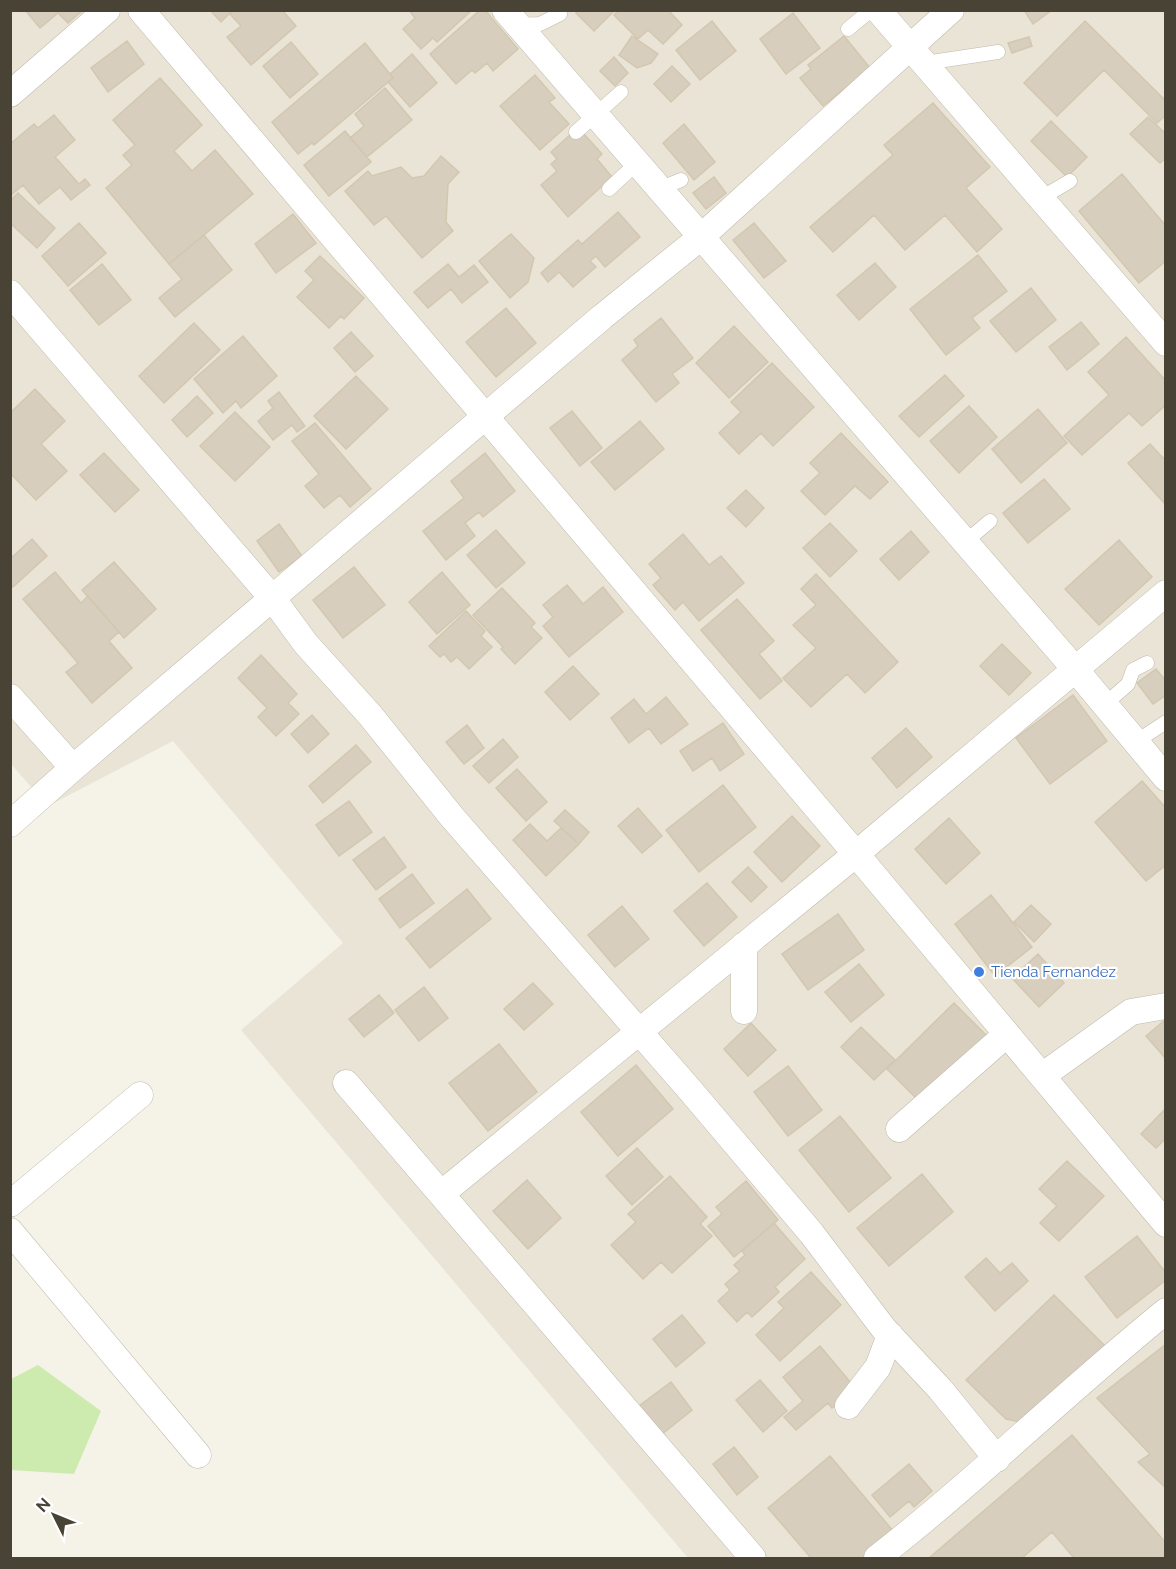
<svg xmlns="http://www.w3.org/2000/svg" width="1176" height="1569" font-family="Raleway,sans-serif">
<rect width="100%" height="100%" fill="#f5f2e8"/>
<!-- residential -->
<path fill="#e9e4d6" d="M 10,11 L 1165,11 L 1165,1558 L 688,1558 L 241,1030 L 343,943 L 173,741 L 48,806 L 11,764 Z"/>
<!-- green -->
<path fill="#ceebaf" d="M 38,1365 L 101,1411 L 74,1474 L 11,1470 L 11,1379 Z"/>
<!-- building -->
<path fill="#d7cebd" stroke="#d3c7b0" stroke-width="1.5" d="M 25,10 L 83,10 L 68,23 L 58,13 L 40,28 Z
M 210,10 L 233,10 L 221,22 Z
M 234,10 L 282,10 L 296,26 L 251,65 L 227,37 L 241,26 L 230,14 Z
M 409,10 L 472,10 L 437,42 L 433,38 L 421,49 L 403,29 L 415,18 Z
M 480,10 L 485,10 L 518,49 L 493,71 L 487,63 L 475,73 L 472,70 L 456,84 L 430,54 Z
M 579,10 L 615,10 L 594,31 L 576,13 Z
M 619,10 L 668,10 L 682,25 L 663,44 L 648,30 L 638,39 L 614,15 Z
M 1024,10 L 1052,10 L 1033,24 Z
M 793,13 L 820,48 L 786,74 L 760,39 Z
M 712,21 L 736,51 L 700,80 L 676,50 Z
M 1085,21 L 1166,101 L 1166,115 L 1157,123 L 1104,70 L 1057,116 L 1024,83 Z
M 632,36 L 658,54 L 651,63 L 637,68 L 619,55 Z
M 844,36 L 870,68 L 823,106 L 800,78 L 811,69 L 808,65 Z
M 1029,37 L 1032,46 L 1012,53 L 1008,43 Z
M 127,41 L 144,64 L 108,92 L 91,68 Z
M 291,42 L 318,74 L 290,98 L 263,66 Z
M 365,43 L 393,78 L 314,145 L 312,143 L 298,154 L 272,122 Z
M 412,54 L 437,83 L 410,107 L 388,82 L 393,78 L 390,74 Z
M 614,57 L 628,73 L 615,86 L 600,71 Z
M 672,66 L 690,84 L 671,102 L 654,84 Z
M 535,75 L 555,98 L 549,102 L 569,124 L 540,150 L 500,106 Z
M 160,78 L 202,125 L 174,151 L 192,171 L 215,150 L 253,194 L 169,264 L 106,188 L 132,165 L 123,155 L 135,145 L 113,120 Z
M 385,88 L 412,120 L 367,157 L 350,138 L 364,126 L 355,114 Z
M 933,103 L 990,167 L 966,188 L 1002,229 L 977,252 L 945,215 L 905,250 L 874,215 L 833,252 L 810,227 L 893,155 L 884,145 Z
M 54,115 L 75,140 L 55,157 L 79,184 L 85,179 L 90,185 L 71,200 L 60,187 L 39,204 L 23,185 L 10,196 L 10,144 L 34,124 L 38,128 Z
M 1148,117 L 1166,134 L 1166,158 L 1160,163 L 1130,134 Z
M 1051,121 L 1087,157 L 1067,177 L 1031,141 Z
M 684,124 L 715,162 L 694,180 L 663,143 Z
M 345,131 L 371,162 L 329,196 L 304,165 Z
M 583,133 L 602,154 L 597,159 L 612,177 L 568,217 L 541,185 L 557,171 L 551,164 L 557,159 L 551,152 L 570,135 Z
M 441,156 L 459,172 L 448,184 L 446,222 L 453,231 L 422,258 L 386,216 L 374,225 L 345,191 L 368,171 L 372,176 L 401,167 L 412,178 L 424,176 Z
M 1122,174 L 1166,226 L 1166,261 L 1139,283 L 1079,211 Z
M 714,177 L 726,193 L 706,209 L 693,193 Z
M 18,193 L 55,228 L 37,248 L 10,223 L 10,201 Z
M 618,212 L 640,237 L 605,267 L 596,256 L 590,261 L 596,267 L 573,287 L 559,272 L 548,282 L 541,273 L 578,240 L 582,244 Z
M 293,214 L 316,243 L 276,273 L 255,244 Z
M 79,223 L 106,253 L 68,286 L 42,256 Z
M 754,223 L 786,261 L 764,278 L 733,240 Z
M 511,234 L 534,258 L 528,282 L 510,298 L 479,261 Z
M 204,235 L 232,270 L 175,317 L 159,298 L 182,279 L 169,264 Z
M 978,255 L 1007,291 L 972,318 L 980,328 L 946,355 L 910,309 Z
M 320,256 L 364,298 L 344,319 L 341,316 L 329,328 L 297,297 L 314,280 L 305,271 Z
M 875,263 L 896,287 L 859,320 L 837,295 Z
M 102,264 L 131,300 L 99,325 L 70,290 Z
M 448,264 L 459,277 L 474,265 L 488,282 L 462,303 L 451,289 L 428,308 L 414,292 Z
M 1031,288 L 1056,320 L 1016,352 L 990,321 Z
M 506,308 L 536,343 L 496,377 L 466,342 Z
M 661,318 L 693,358 L 672,374 L 679,383 L 656,402 L 622,360 L 638,346 L 634,340 Z
M 1081,322 L 1099,344 L 1067,370 L 1049,347 Z
M 194,323 L 220,350 L 164,403 L 139,376 Z
M 734,326 L 768,362 L 729,398 L 696,363 Z
M 351,332 L 373,356 L 355,372 L 334,348 Z
M 243,336 L 277,376 L 241,408 L 236,401 L 223,413 L 194,379 Z
M 1126,337 L 1166,381 L 1166,405 L 1142,426 L 1129,413 L 1082,455 L 1064,436 L 1109,395 L 1088,372 Z
M 772,363 L 814,407 L 773,446 L 761,433 L 739,454 L 719,433 L 741,412 L 731,402 Z
M 945,375 L 964,396 L 919,437 L 899,416 Z
M 356,376 L 388,409 L 346,449 L 314,416 Z
M 35,389 L 65,421 L 41,444 L 67,471 L 36,500 L 10,473 L 10,413 Z
M 279,392 L 305,426 L 297,432 L 292,425 L 273,440 L 258,421 L 273,408 L 268,401 Z
M 197,396 L 213,413 L 187,437 L 172,420 Z
M 969,406 L 997,437 L 959,473 L 930,441 Z
M 1038,409 L 1067,443 L 1021,483 L 992,449 Z
M 572,411 L 602,448 L 580,466 L 550,428 Z
M 235,412 L 270,447 L 235,481 L 200,446 Z
M 640,421 L 664,449 L 615,490 L 591,462 Z
M 315,423 L 371,489 L 350,507 L 340,495 L 324,508 L 305,486 L 319,474 L 292,441 Z
M 841,433 L 888,482 L 870,499 L 855,486 L 825,515 L 801,491 L 820,473 L 810,463 Z
M 1150,444 L 1166,461 L 1166,505 L 1128,463 Z
M 104,453 L 139,490 L 115,512 L 80,475 Z
M 485,453 L 515,491 L 483,517 L 479,512 L 465,523 L 475,536 L 446,560 L 423,531 L 464,498 L 451,481 Z
M 1044,479 L 1070,509 L 1028,543 L 1003,513 Z
M 746,490 L 764,508 L 746,527 L 727,508 Z
M 830,523 L 857,551 L 830,577 L 803,548 Z
M 279,524 L 302,556 L 279,572 L 257,541 Z
M 496,530 L 525,563 L 496,588 L 467,555 Z
M 911,531 L 929,552 L 899,580 L 880,559 Z
M 683,534 L 709,565 L 721,556 L 744,583 L 699,621 L 683,602 L 675,610 L 653,585 L 661,578 L 649,564 Z
M 32,539 L 47,556 L 13,587 L 10,583 L 10,559 Z
M 1119,540 L 1152,577 L 1099,625 L 1065,589 Z
M 114,562 L 156,609 L 124,638 L 82,590 Z
M 354,567 L 385,605 L 343,638 L 313,600 Z
M 55,572 L 81,603 L 88,596 L 119,632 L 109,641 L 132,668 L 92,703 L 66,672 L 78,663 L 23,599 Z
M 442,572 L 470,605 L 437,634 L 409,602 Z
M 816,574 L 898,662 L 865,693 L 847,674 L 811,707 L 783,678 L 816,648 L 793,625 L 816,605 L 801,589 Z
M 567,585 L 583,604 L 603,587 L 623,612 L 569,657 L 543,626 L 553,617 L 543,605 Z
M 502,588 L 535,623 L 531,627 L 542,638 L 515,664 L 501,649 L 503,647 L 473,615 Z
M 737,599 L 774,641 L 759,654 L 782,681 L 760,699 L 701,630 Z
M 466,611 L 485,631 L 481,636 L 492,647 L 469,669 L 457,657 L 451,662 L 444,654 L 440,657 L 429,646 Z
M 1002,644 L 1031,673 L 1009,695 L 980,666 Z
M 261,655 L 297,694 L 288,703 L 299,714 L 276,736 L 258,717 L 267,708 L 238,678 Z
M 573,666 L 599,694 L 570,720 L 545,692 Z
M 1156,669 L 1166,681 L 1166,695 L 1153,704 L 1137,683 Z
M 1073,695 L 1107,741 L 1050,784 L 1016,738 Z
M 666,697 L 688,724 L 661,744 L 649,728 L 629,743 L 611,718 L 634,699 L 646,714 Z
M 312,715 L 329,734 L 308,753 L 291,734 Z
M 723,723 L 744,754 L 720,771 L 712,758 L 693,771 L 680,751 Z
M 467,725 L 484,748 L 464,764 L 446,742 Z
M 906,728 L 932,757 L 897,788 L 872,758 Z
M 503,739 L 518,757 L 489,783 L 473,766 Z
M 356,745 L 371,762 L 323,803 L 309,786 Z
M 517,769 L 547,802 L 526,821 L 496,788 Z
M 1142,781 L 1166,808 L 1166,865 L 1146,881 L 1095,822 Z
M 723,785 L 756,827 L 699,872 L 666,830 Z
M 349,801 L 372,832 L 339,856 L 316,825 Z
M 638,808 L 662,836 L 642,853 L 618,826 Z
M 565,810 L 589,832 L 579,844 L 554,821 Z
M 792,816 L 820,846 L 782,882 L 754,852 Z
M 949,818 L 980,853 L 946,884 L 915,849 Z
M 530,824 L 547,841 L 561,828 L 579,844 L 546,876 L 513,840 Z
M 384,837 L 406,867 L 376,890 L 353,860 Z
M 748,867 L 767,887 L 751,902 L 732,882 Z
M 412,874 L 434,903 L 400,928 L 379,899 Z
M 707,883 L 737,917 L 704,946 L 674,911 Z
M 467,889 L 491,919 L 430,968 L 406,938 Z
M 991,895 L 1032,947 L 995,976 L 955,924 Z
M 1031,905 L 1051,924 L 1034,942 L 1014,922 Z
M 622,906 L 649,939 L 615,967 L 588,935 Z
M 838,914 L 864,950 L 808,990 L 782,954 Z
M 1038,954 L 1064,983 L 1039,1007 L 1012,978 Z
M 859,964 L 884,995 L 851,1022 L 825,992 Z
M 533,983 L 553,1004 L 524,1030 L 504,1009 Z
M 424,987 L 448,1018 L 419,1041 L 395,1010 Z
M 379,995 L 394,1013 L 364,1037 L 349,1019 Z
M 954,1003 L 988,1037 L 921,1103 L 887,1069 Z
M 1166,1019 L 1166,1059 L 1146,1036 Z
M 751,1023 L 776,1050 L 748,1076 L 724,1049 Z
M 861,1027 L 895,1060 L 874,1080 L 841,1047 Z
M 499,1044 L 537,1092 L 488,1131 L 449,1083 Z
M 636,1065 L 673,1109 L 618,1156 L 581,1112 Z
M 788,1066 L 822,1110 L 788,1136 L 754,1092 Z
M 1166,1108 L 1166,1138 L 1156,1148 L 1141,1134 Z
M 840,1116 L 891,1178 L 849,1212 L 799,1150 Z
M 637,1148 L 663,1177 L 632,1205 L 606,1176 Z
M 1067,1161 L 1104,1196 L 1059,1241 L 1040,1223 L 1057,1206 L 1039,1189 Z
M 922,1174 L 953,1212 L 889,1266 L 857,1228 Z
M 670,1176 L 707,1217 L 700,1224 L 712,1236 L 672,1273 L 661,1262 L 643,1279 L 611,1245 L 636,1222 L 628,1214 Z
M 527,1180 L 561,1218 L 528,1249 L 493,1211 Z
M 746,1181 L 778,1220 L 734,1257 L 708,1226 L 722,1214 L 716,1207 Z
M 774,1223 L 805,1259 L 775,1287 L 779,1292 L 752,1317 L 747,1312 L 737,1322 L 718,1301 L 730,1290 L 725,1284 L 740,1271 L 734,1265 L 745,1255 L 742,1251 Z
M 1137,1236 L 1166,1273 L 1166,1280 L 1117,1318 L 1085,1277 Z
M 986,1258 L 1000,1273 L 1012,1263 L 1028,1281 L 995,1311 L 965,1277 Z
M 811,1272 L 841,1305 L 780,1361 L 756,1335 L 784,1308 L 778,1302 Z
M 1054,1295 L 1107,1348 L 1025,1423 L 1006,1419 L 966,1380 Z
M 682,1315 L 705,1343 L 676,1367 L 653,1339 Z
M 1166,1344 L 1166,1488 L 1138,1462 L 1150,1454 L 1097,1398 Z
M 820,1346 L 856,1389 L 832,1408 L 828,1403 L 796,1430 L 784,1417 L 803,1401 L 783,1377 Z
M 760,1380 L 787,1411 L 763,1432 L 736,1400 Z
M 671,1382 L 692,1410 L 661,1435 L 639,1406 Z
M 1072,1435 L 1166,1543 L 1166,1558 L 1074,1558 L 1052,1532 L 1022,1558 L 929,1558 Z
M 734,1447 L 758,1477 L 737,1495 L 713,1464 Z
M 830,1456 L 894,1532 L 862,1558 L 811,1558 L 768,1508 Z
M 909,1464 L 932,1491 L 914,1507 L 909,1501 L 890,1517 L 872,1495 Z"/>
<g fill="none" stroke-linecap="round" stroke-linejoin="round">
<defs>
<path id="lane" d="M 518,25 L 540,24 L 560,14
M 848,29 L 871,10
M 925,63 L 998,52
M 576,132 L 621,92
M 609,189 L 637,163
M 659,189 L 681,180
M 1041,198 L 1070,181
M 964,543 L 990,521
M 1103,706 L 1128,684 L 1133,670 L 1147,663
M 1137,741 L 1166,722"/>
<path id="street" d="M 141,10 L 856,854 L 1166,1224
M 505,10 L 1075,669 L 1166,778
M 878,10 L 1166,343
M 10,94 L 107,10
M 10,293 L 273,599 L 306,644 L 370,715 L 452,817 L 690,1090 L 812,1234 L 884,1329 L 940,1389 L 997,1459
M 10,697 L 73,768
M 10,824 L 73,768 L 602,317 L 701,237 L 951,10
M 744,1011 L 744,945
M 1042,1076 L 1131,1012 L 1166,1006
M 346,1083 L 753,1558
M 899,1129 L 1007,1034
M 441,1194 L 856,854 L 1166,593
M 10,1204 L 140,1095
M 10,1231 L 198,1455
M 848,1406 L 878,1367 L 890,1335
M 877,1558 C 977,1480 1067,1391 1166,1311"/>
</defs>
<!-- lane casing -->
<use href="#lane" stroke="#c1baaa" stroke-width="15"/>
<!-- street casing -->
<use href="#street" stroke="#c1baaa" stroke-width="27"/>
<!-- lane -->
<use href="#lane" stroke="#fff" stroke-width="14"/>
<!-- street -->
<use href="#street" stroke="#fff" stroke-width="26"/>
</g>
<!-- markers -->
<circle fill="#3f7fe0" stroke="#fff" stroke-width="2" cx="979" cy="972" r="6"/>
<g text-anchor="middle" dominant-baseline="central" stroke-width="4.5" stroke-linejoin="round" paint-order="stroke">
<!-- shop labels -->
<g font-size="15" fill="#366cbe" stroke="#fff" text-anchor="start">
<text x="991" y="972">Tienda Fernandez</text>
</g>
</g>
<!-- border -->
<rect width="1176" height="1569" fill="none" stroke="#494336" stroke-width="24"/>
<!-- north arrow -->
<g transform="translate(54 1515) rotate(313)" stroke="#ffffff" stroke-width="4.5" paint-order="stroke">
<path d="M0-4.5L10 22L0 15L-10 22Z" fill="#494336"/>
<text y="-9" font-size="16" font-weight="bold" text-anchor="middle" fill="#494336">N</text>
</g>
</svg>
